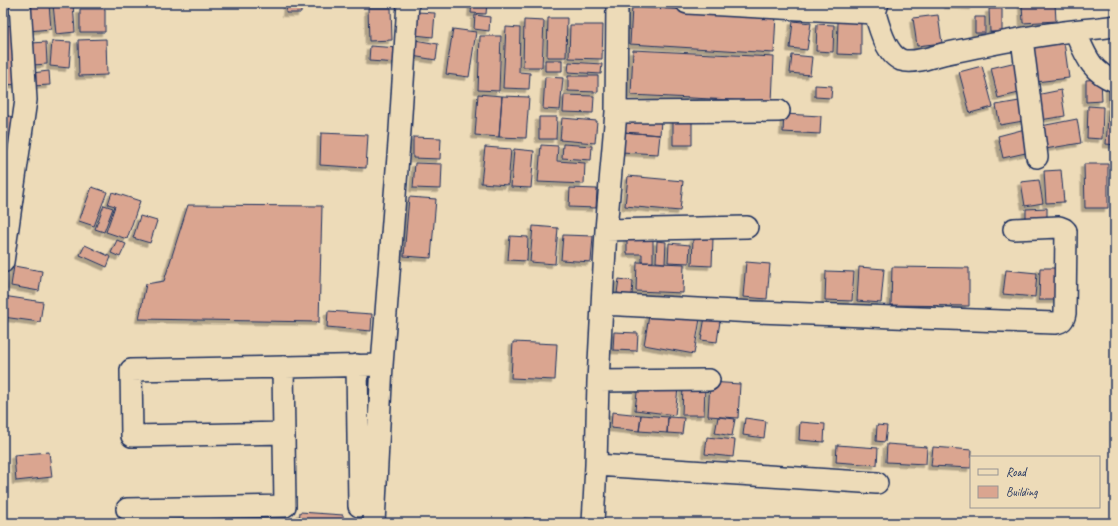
<svg xmlns="http://www.w3.org/2000/svg" width="1118" height="526" font-family="Caveat,sans-serif">
<defs>
<filter id="shadow"><feDropShadow dx="-3.5" dy="3.5" stdDeviation="0" flood-color="#0004"/></filter>
</defs>
<rect width="100%" height="100%" fill="#eddbb8"/>
<filter id="ink" filterUnits="userSpaceOnUse"><feTurbulence type="fractalNoise" baseFrequency=".025" numOctaves="2"/><feDisplacementMap in="SourceGraphic" scale="8" xChannelSelector="R" yChannelSelector="G"/><feConvolveMatrix kernelMatrix="1 2 1 2 8 2 1 2 1" color-interpolation-filters="sRGB"/></filter>
<g filter="url(#ink)">
<!-- building -->
<path fill="#daa590" stroke="#1b2f5e" filter="url(#shadow)" d="M 66,3 L 73,3 L 75,32 L 56,34 L 53,4 Z
M 287,3 L 301,3 L 301,13 L 286,13 Z
M 472,3 L 487,3 L 486,14 L 471,13 Z
M 947,3 L 973,3 L 973,6 L 947,5 Z
M 1022,3 L 1055,3 L 1056,21 L 1023,23 Z
M 49,4 L 51,29 L 28,31 L 26,6 Z
M 632,7 L 776,15 L 774,53 L 630,44 Z
M 368,8 L 391,8 L 392,40 L 369,41 Z
M 80,9 L 105,9 L 105,32 L 80,32 Z
M 989,9 L 1002,9 L 1002,32 L 990,32 Z
M 417,12 L 435,13 L 433,37 L 415,35 Z
M 475,15 L 490,17 L 489,31 L 474,29 Z
M 938,15 L 942,43 L 917,46 L 913,18 Z
M 975,17 L 985,17 L 985,33 L 975,33 Z
M 548,18 L 567,18 L 566,57 L 547,57 Z
M 524,20 L 544,21 L 542,67 L 523,67 Z
M 793,21 L 811,23 L 807,50 L 790,48 Z
M 838,22 L 861,22 L 861,55 L 837,54 Z
M 817,24 L 834,25 L 833,52 L 816,51 Z
M 16,25 L 20,84 L 3,85 L 3,26 Z
M 570,25 L 603,25 L 602,59 L 569,58 Z
M 506,27 L 520,28 L 519,72 L 530,73 L 529,89 L 503,88 Z
M 453,29 L 476,32 L 469,77 L 446,74 Z
M 480,36 L 501,36 L 499,91 L 478,90 Z
M 106,39 L 107,75 L 79,76 L 78,40 Z
M 415,40 L 438,44 L 436,60 L 412,56 Z
M 52,41 L 71,42 L 69,68 L 50,66 Z
M 46,42 L 47,64 L 33,65 L 32,43 Z
M 1064,42 L 1069,78 L 1036,82 L 1031,46 Z
M 370,46 L 399,48 L 398,63 L 369,61 Z
M 633,50 L 774,57 L 772,102 L 631,95 Z
M 792,55 L 812,57 L 810,75 L 790,73 Z
M 545,60 L 562,60 L 562,71 L 545,71 Z
M 569,62 L 602,64 L 601,74 L 568,72 Z
M 1016,62 L 1023,92 L 998,98 L 991,68 Z
M 982,66 L 993,107 L 970,113 L 959,72 Z
M 49,71 L 50,85 L 32,86 L 32,73 Z
M 568,76 L 598,76 L 598,92 L 568,91 Z
M 545,77 L 563,78 L 560,110 L 543,109 Z
M 1101,79 L 1102,101 L 1086,102 L 1086,80 Z
M 815,85 L 832,86 L 831,98 L 815,97 Z
M 1109,86 L 1115,86 L 1115,103 L 1109,103 Z
M 1061,90 L 1065,116 L 1040,120 L 1036,95 Z
M 478,94 L 502,96 L 499,137 L 475,135 Z
M 564,95 L 594,96 L 593,113 L 563,112 Z
M 502,96 L 529,97 L 526,138 L 499,137 Z
M 1025,100 L 1029,120 L 1000,125 L 996,105 Z
M 1088,106 L 1103,107 L 1102,139 L 1087,138 Z
M 1109,106 L 1115,107 L 1115,145 L 1106,144 Z
M 784,114 L 821,116 L 820,134 L 783,132 Z
M 3,115 L 19,118 L 13,161 L 3,159 Z
M 539,117 L 557,117 L 556,139 L 539,139 Z
M 624,117 L 661,119 L 660,135 L 623,132 Z
M 673,117 L 692,117 L 692,145 L 673,145 Z
M 562,118 L 597,121 L 595,143 L 560,140 Z
M 1077,119 L 1081,143 L 1045,149 L 1041,126 Z
M 1025,129 L 1030,152 L 1003,158 L 998,136 Z
M 623,132 L 660,135 L 658,154 L 621,152 Z
M 321,133 L 368,135 L 366,168 L 320,165 Z
M 413,137 L 441,138 L 440,159 L 413,158 Z
M 563,144 L 592,146 L 591,160 L 562,158 Z
M 541,145 L 558,146 L 557,161 L 585,163 L 584,184 L 538,182 Z
M 485,147 L 511,149 L 508,185 L 481,183 Z
M 514,149 L 534,151 L 531,188 L 511,187 Z
M 415,163 L 442,164 L 441,189 L 413,188 Z
M 1084,164 L 1108,164 L 1108,208 L 1085,208 Z
M 1061,170 L 1064,202 L 1046,203 L 1044,171 Z
M 628,176 L 683,181 L 680,211 L 625,206 Z
M 1039,180 L 1043,203 L 1025,206 L 1021,182 Z
M 92,187 L 107,192 L 94,226 L 79,221 Z
M 570,188 L 597,189 L 596,208 L 569,207 Z
M 112,192 L 140,201 L 127,239 L 106,232 L 115,206 L 108,204 Z
M 409,197 L 436,199 L 431,258 L 404,256 Z
M 104,205 L 113,208 L 104,232 L 95,229 Z
M 188,205 L 322,206 L 319,322 L 139,319 L 146,284 L 164,281 Z
M 1047,208 L 1047,218 L 1026,219 L 1026,209 Z
M 140,216 L 157,221 L 150,243 L 133,238 Z
M 533,226 L 558,228 L 555,264 L 530,262 Z
M 563,235 L 593,236 L 591,262 L 561,260 Z
M 510,236 L 528,237 L 527,261 L 508,260 Z
M 627,238 L 653,238 L 653,262 L 642,262 L 642,254 L 627,254 Z
M 693,238 L 713,238 L 712,266 L 692,265 Z
M 117,240 L 126,244 L 120,257 L 111,253 Z
M 657,241 L 666,242 L 665,263 L 656,262 Z
M 669,243 L 690,245 L 689,263 L 668,262 Z
M 85,245 L 111,257 L 107,267 L 80,255 Z
M 637,262 L 684,264 L 683,293 L 636,291 Z
M 746,262 L 770,264 L 767,299 L 743,297 Z
M 14,266 L 42,271 L 39,291 L 11,286 Z
M 859,267 L 884,269 L 881,303 L 857,301 Z
M 892,267 L 969,268 L 969,306 L 891,305 Z
M 1040,268 L 1061,268 L 1060,300 L 1039,300 Z
M 1006,270 L 1037,273 L 1035,297 L 1003,294 Z
M 826,271 L 854,272 L 852,301 L 825,300 Z
M 619,279 L 633,281 L 632,295 L 617,293 Z
M 3,296 L 43,302 L 40,322 L 3,317 Z
M 650,310 L 700,319 L 694,354 L 644,345 Z
M 328,311 L 372,314 L 371,331 L 327,327 Z
M 706,311 L 721,314 L 717,342 L 701,340 Z
M 614,332 L 638,333 L 637,351 L 613,350 Z
M 513,342 L 557,344 L 555,380 L 511,378 Z
M 710,382 L 740,384 L 738,418 L 708,416 Z
M 638,384 L 678,388 L 675,415 L 635,410 Z
M 683,385 L 705,386 L 704,415 L 682,415 Z
M 612,412 L 641,415 L 639,431 L 611,428 Z
M 641,415 L 668,417 L 667,433 L 639,431 Z
M 668,417 L 684,418 L 682,434 L 667,433 Z
M 718,417 L 735,419 L 732,436 L 715,433 Z
M 745,418 L 766,421 L 764,438 L 743,435 Z
M 800,422 L 825,424 L 824,442 L 799,440 Z
M 877,425 L 887,426 L 885,442 L 876,441 Z
M 707,437 L 735,440 L 733,457 L 705,454 Z
M 887,444 L 927,447 L 926,464 L 886,462 Z
M 837,445 L 878,448 L 877,465 L 836,462 Z
M 933,447 L 972,450 L 971,468 L 931,466 Z
M 49,452 L 52,477 L 16,481 L 14,455 Z
M 300,512 L 343,515 L 343,523 L 299,523 Z
M 524,518 L 564,521 L 564,523 L 523,523 Z"/>
<g fill="none" stroke-linecap="round" stroke-linejoin="round">
<defs>
<path id="minor" d="M 687,3 L 875,13 L 878,3
M 875,13 C 879,27 886,54 901,60 C 914,64 931,57 943,54 C 981,46 1019,38 1057,33 C 1076,30 1096,29 1115,26
M 1075,31 C 1085,53 1090,72 1115,81
M 1022,39 L 1037,157
M 616,112 L 779,111
M 606,230 L 747,227
M 3,262 L 26,100 L 20,3
M 603,304 L 754,312 L 1055,323 C 1062,322 1064,320 1065,313 L 1066,231 L 1064,229 L 1059,227 L 1014,229
M 357,365 L 359,506
M 598,381 L 709,380
M 284,433 L 132,436 L 131,370 L 382,365
M 596,465 L 877,483
M 127,509 L 285,506 L 283,367
M 374,523 L 382,365 L 400,130 L 408,3
M 593,523 L 596,465 L 598,381 L 606,230 L 616,112 L 617,3"/>
</defs>
<!-- minor casing -->
<use href="#minor" stroke="#1b2f5e" stroke-width="24"/>
<!-- minor -->
<use href="#minor" stroke="#eddbb8" stroke-width="21"/>
</g>
</g>
<!-- margin -->
<rect width="1118" height="526" fill="none" stroke="#eddbb8" stroke-width="16"/>
<rect x="8" y="8" width="1102" height="510" fill="none" stroke="#1b2f5e" stroke-width="1.5" filter="url(#ink)"/>
<!-- legend -->
<rect x="970" y="456" width="130" height="52" fill="#eddbb8" stroke="#999694"/>
<rect x="978" y="469" width="20" height="6" fill="#eddbb8" stroke="#999694"/>
<text x="1006" y="476" font-size="12" fill="#1b2f5e">Road</text>
<rect x="978" y="486" width="20" height="12" fill="#daa590" stroke="#999694"/>
<text x="1006" y="496" font-size="12" fill="#1b2f5e">Building</text>
</svg>
